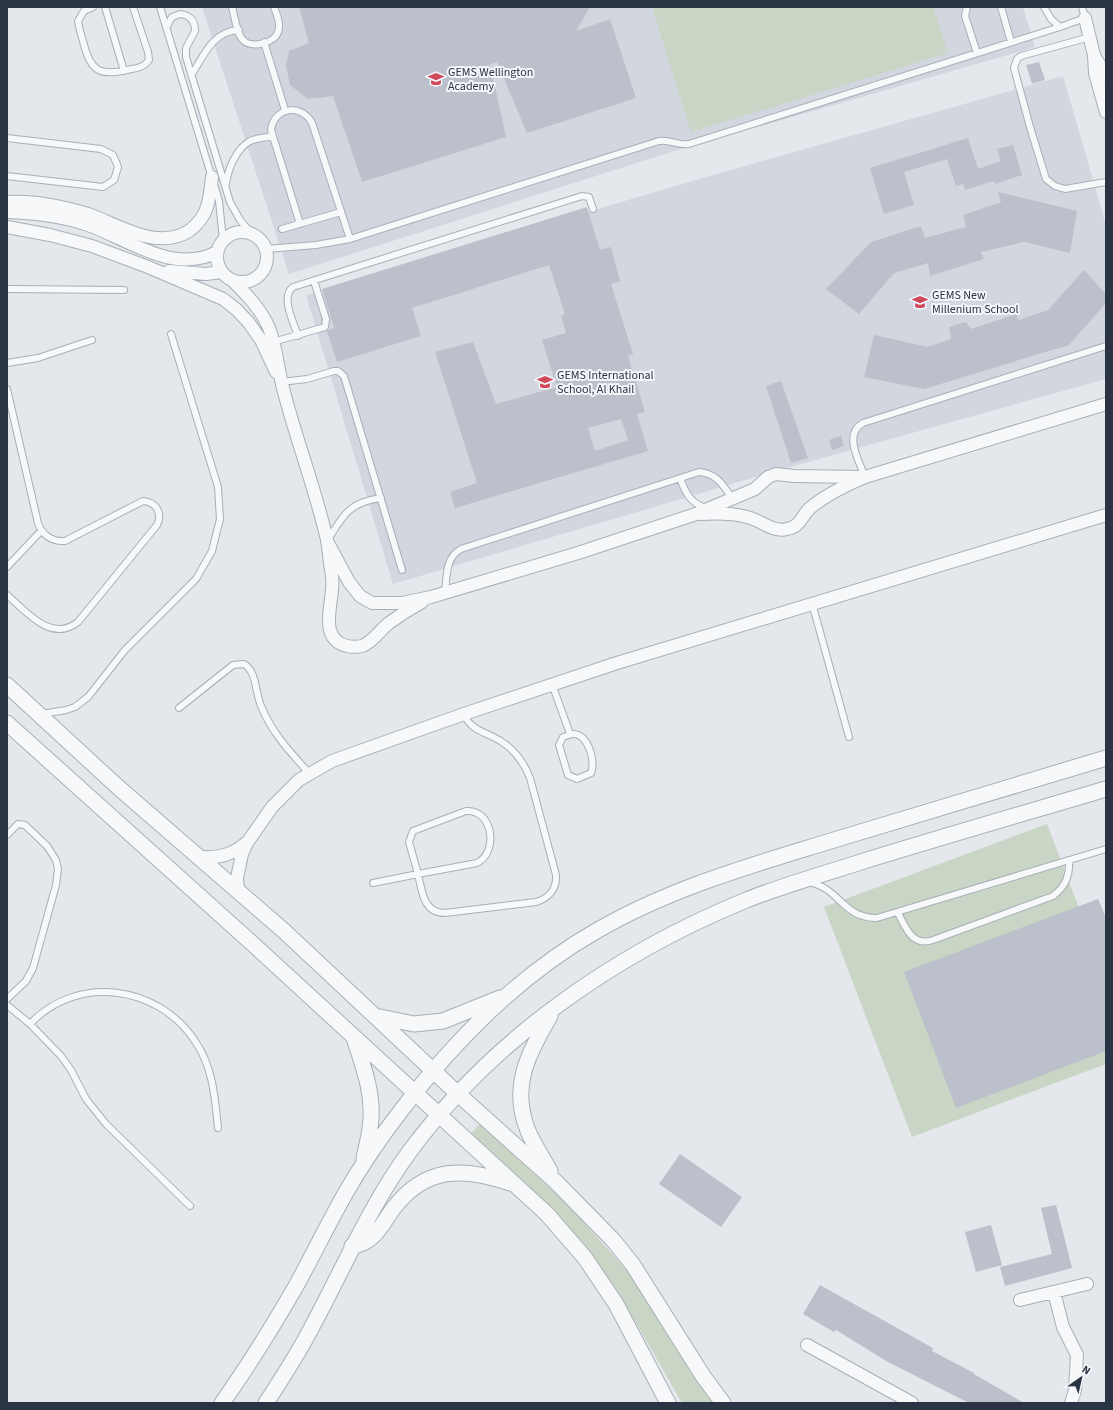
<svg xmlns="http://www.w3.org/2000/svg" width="1113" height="1410" font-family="'Source Sans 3',sans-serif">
<rect width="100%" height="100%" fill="#e4e7ec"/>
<!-- built -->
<path fill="#d2d6de" d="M 202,7 L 1023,7 L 1035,47 L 671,152 L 289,274 Z
M 1063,76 L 1106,225 L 1106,379 L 783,469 L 393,584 L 306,295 L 699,179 Z"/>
<!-- green -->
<path fill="#c9d6c5" d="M 652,7 L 933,7 L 948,53 L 691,132 Z
M 1047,824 L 1106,979 L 1106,1064 L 912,1137 L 824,907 Z
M 480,1124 L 570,1207 L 629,1273 L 712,1403 L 682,1403 L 616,1288 L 556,1213 L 471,1133 Z"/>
<!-- building -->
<path fill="#bbc0ca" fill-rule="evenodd" d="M 299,7 L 590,7 L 576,31 L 610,19 L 636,98 L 527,133 L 497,62 L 490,64 L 506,137 L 362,182 L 333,96 L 308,99 L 290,85 L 286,66 L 289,51 L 309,43 Z
M 1039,62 L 1045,80 L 1032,84 L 1026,65 Z
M 968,138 L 978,169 L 1001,161 L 997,149 L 1013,145 L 1022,175 L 995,184 L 994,181 L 965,190 L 963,184 L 956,186 L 947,159 L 904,172 L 914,205 L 884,214 L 870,168 Z
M 998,192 L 1077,211 L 1070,253 L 1024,242 L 981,252 L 984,259 L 930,276 L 928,263 L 894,273 L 859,314 L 826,289 L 871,242 L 921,226 L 925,238 L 966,227 L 963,215 L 1001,202 Z
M 587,207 L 600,250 L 611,247 L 620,281 L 611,284 L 633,354 L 628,356 L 645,412 L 637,414 L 648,451 L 455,508 L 450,492 L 477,483 L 435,352 L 473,342 L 496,404 L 557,387 L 542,340 L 566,333 L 561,316 L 565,314 L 549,265 L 412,308 L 421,336 L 337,362 L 327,331 L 334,328 L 322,289 ZM 621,419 L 628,440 L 595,451 L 588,428 Z
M 1084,270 L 1106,294 L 1106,303 L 1069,345 L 924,389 L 864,377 L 874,335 L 928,347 L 951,339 L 949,327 L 966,322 L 971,329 L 1016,314 L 1019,320 L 1048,310 Z
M 781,381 L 808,458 L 791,463 L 766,386 Z
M 841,436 L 844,446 L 832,450 L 829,440 Z
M 1098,899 L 1106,918 L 1106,1051 L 956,1108 L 904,972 Z
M 680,1154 L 742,1197 L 721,1227 L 659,1184 Z
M 1056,1205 L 1072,1268 L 1005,1286 L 1000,1267 L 1052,1254 L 1041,1208 Z
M 991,1225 L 1002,1265 L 976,1272 L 965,1232 Z
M 820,1285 L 933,1348 L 932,1351 L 974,1373 L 974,1374 L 1024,1403 L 969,1403 L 888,1362 L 836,1330 L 834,1332 L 803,1314 Z"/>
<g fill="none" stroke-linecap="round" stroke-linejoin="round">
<defs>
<path id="service" d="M 93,7 L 84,11 L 78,21 C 79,29 82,37 84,45 C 91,72 101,76 127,70 C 135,68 144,68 149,60 L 148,52 L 133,7
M 105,7 L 124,71
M 160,7 L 219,201 L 223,240
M 232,7 C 235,17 236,33 243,40 C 251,49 275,43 278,32 C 281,24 277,15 274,7
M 967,7 L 965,16 L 977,53
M 1001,7 L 1011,42
M 1044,7 L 1051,19 L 1060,27
M 167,26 L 172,17 L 180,14 C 190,15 195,21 195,31 L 186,48 L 186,57 L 230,202 L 240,220 L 252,234
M 1090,37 L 1021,56 L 1017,59 L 1014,68 L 1030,127 L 1046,179 L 1055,186 L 1065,189 L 1106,182
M 264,42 L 285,110
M 192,74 C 204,55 213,31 239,30
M 7,138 L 101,149 L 113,155 L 118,167 L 114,180 L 103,187 L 7,176
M 226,184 C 228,169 236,149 250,141 C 256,138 265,138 272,136
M 300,224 L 271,130 C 274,107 301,103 312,123 L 350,239
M 282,229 L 341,212
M 266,249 L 316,245 L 350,239 L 659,141 C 670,139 679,146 689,144 L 1060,27 L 1085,18 L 1082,7
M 7,289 L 124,290
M 298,336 C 294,323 280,297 293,287 L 582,196 L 589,197 L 593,209
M 273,342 L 325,327 L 326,319 L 314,281
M 7,363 L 38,358 L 92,340
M 281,382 L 307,379 L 334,371 L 338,371 L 344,376 L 402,570
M 7,389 L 38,523 C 42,535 52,542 65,541 L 143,501 C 156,502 163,513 157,525 L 78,622 C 51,643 27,612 7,595
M 865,477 C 859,461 843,434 863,423 L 1106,346
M 680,478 C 685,492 690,503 706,508
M 328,540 C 343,515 350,502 381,498
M 7,567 L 41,531
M 445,593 C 447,576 445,558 461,549 L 699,472 C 716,473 723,485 732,498
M 812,603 L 849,737
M 552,684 L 570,734
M 179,708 L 233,665 L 244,664 C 257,672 255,692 261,706 C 272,733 290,752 309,773
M 42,714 L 66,710 L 75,707 L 88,697 L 125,650 L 196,579 L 212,551 L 220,519 L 218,487 L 171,334
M 572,734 C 588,732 596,762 591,773 L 577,779 L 568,775 L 559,745 L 563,737 Z
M 7,835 L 18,824 L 25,825 L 47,846 L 56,860 L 58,869 L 56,885 L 33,968 L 26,981 L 7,999
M 809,882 C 841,889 842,918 877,918 L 1106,849
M 373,883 L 418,874 L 409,842 L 413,831 L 466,811 C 493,809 499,852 477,863 L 418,874 C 422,891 423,913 445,913 L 536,902 C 549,898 557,889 556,875 L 530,778 C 524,763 516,751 502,742 C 488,732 471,732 464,714
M 898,913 C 906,928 912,947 933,940 L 1053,896 C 1066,886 1070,875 1069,860
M 7,1005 L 30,1024 L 61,1056 L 71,1070 L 86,1099 L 106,1124 L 190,1206
M 30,1024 C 77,974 158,985 195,1041 C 213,1067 215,1098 218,1128"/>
<path id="minor" d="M 1085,18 L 1094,55 L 1095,73 L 1106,112
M 1095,57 L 1101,67 L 1106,79
M 7,202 C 35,200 62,206 88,214 C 120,225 156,251 189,231 C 197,225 204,216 207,207 C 210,197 211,187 212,177
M 7,212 C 34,213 62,216 88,225 C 128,239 173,275 217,252
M 7,227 L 50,235 L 92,246 L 148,267 L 223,299 L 237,310 L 249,323 L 261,340 L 276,372
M217 257a25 25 0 1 1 50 0a25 25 0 1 1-50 0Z
M 169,271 L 206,274 L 221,272
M 232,280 C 246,294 261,309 269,328 C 277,348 278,371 284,392 C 297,442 316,491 327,540 C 329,552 330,565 332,576 C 336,598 315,638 347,646 C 352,647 357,647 362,646 C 373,642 380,630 389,623 C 400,615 411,608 422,602
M 701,514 C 717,513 732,513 747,517 C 761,520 773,533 787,529 C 801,526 801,517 809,509 C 825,495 846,485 865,477 L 1106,404
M 327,541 L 349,582 L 360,596 L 372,603 L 402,603 L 431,597 L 578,553 L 696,514 L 755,489 L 768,477 L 776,474 L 794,476 L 865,477
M 201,857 C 219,858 232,855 246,843
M 238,890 L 237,878 L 242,854 L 247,843 L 272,807 L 299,780 L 332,761 L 464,714 L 617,663 L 1106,515
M 1054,1292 L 1063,1327 L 1077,1355 L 1075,1390 L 1071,1403
M 1020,1300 L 1087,1284
M 807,1345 L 912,1403"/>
<path id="tertiary" d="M 7,685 L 119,788 L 284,931 L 458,1094 L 555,1181 L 613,1240 L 633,1265 L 703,1376 L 723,1403
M 7,723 L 255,946 L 547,1214 L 585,1258 L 616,1304 L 668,1403
M 375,1016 L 414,1024 L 443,1021 L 500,998
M 550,1016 C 528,1055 510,1086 528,1131 C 534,1145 543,1158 550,1171
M 355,1041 C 364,1068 375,1098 370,1128 C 369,1138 366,1148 364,1158
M 352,1246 C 375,1243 381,1225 393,1209 C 425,1166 464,1167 510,1183
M 222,1403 C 249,1365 273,1326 296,1286 C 313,1255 328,1224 345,1194 C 362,1164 382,1135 403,1108 C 456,1039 522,973 598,930 C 669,889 746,867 824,843 C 918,814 1012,786 1106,758
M 266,1403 C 283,1377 300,1351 314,1323 C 345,1265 371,1204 410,1151 C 494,1038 615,954 744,901 C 783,885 824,874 864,861 C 945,836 1025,813 1106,789"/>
</defs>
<!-- service casing -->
<use href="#service" stroke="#a9aeb7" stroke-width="8"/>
<!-- minor casing -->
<use href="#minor" stroke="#a9aeb7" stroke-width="14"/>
<!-- tertiary casing -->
<use href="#tertiary" stroke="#a9aeb7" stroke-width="17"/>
<!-- service -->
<use href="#service" stroke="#f7f8fa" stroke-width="6"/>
<!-- minor -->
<use href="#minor" stroke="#f7f8fa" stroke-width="12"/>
<!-- tertiary -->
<use href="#tertiary" stroke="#f7f8fa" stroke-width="15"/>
</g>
<!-- icons -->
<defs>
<symbol id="school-bare" viewBox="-9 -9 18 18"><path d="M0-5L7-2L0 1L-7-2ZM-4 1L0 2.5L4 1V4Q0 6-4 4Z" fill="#d1495b" stroke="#f4f6f9" stroke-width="2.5" paint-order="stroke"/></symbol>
</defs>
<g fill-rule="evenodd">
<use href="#school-bare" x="425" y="68" width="22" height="22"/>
<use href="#school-bare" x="909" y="291" width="22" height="22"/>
<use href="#school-bare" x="534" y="371" width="22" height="22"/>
</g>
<g text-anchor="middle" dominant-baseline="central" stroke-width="4" stroke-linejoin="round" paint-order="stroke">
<!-- poi labels -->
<g font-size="12" fill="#2b3445" stroke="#f4f6f9" text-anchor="start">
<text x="448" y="72">GEMS Wellington<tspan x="448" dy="14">Academy</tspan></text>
<text x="932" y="295">GEMS New<tspan x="932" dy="14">Millenium School</tspan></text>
<text x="557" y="375">GEMS International<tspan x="557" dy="14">School, Al Khail</tspan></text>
</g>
</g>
<!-- border -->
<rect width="1113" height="1410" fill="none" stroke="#2b3445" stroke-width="16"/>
<!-- north arrow -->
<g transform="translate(1081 1378) rotate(34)" stroke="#f4f6f9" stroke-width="3" paint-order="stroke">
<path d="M0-3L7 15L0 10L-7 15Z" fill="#2b3445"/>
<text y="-6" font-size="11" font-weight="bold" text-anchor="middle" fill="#2b3445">N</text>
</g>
</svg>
